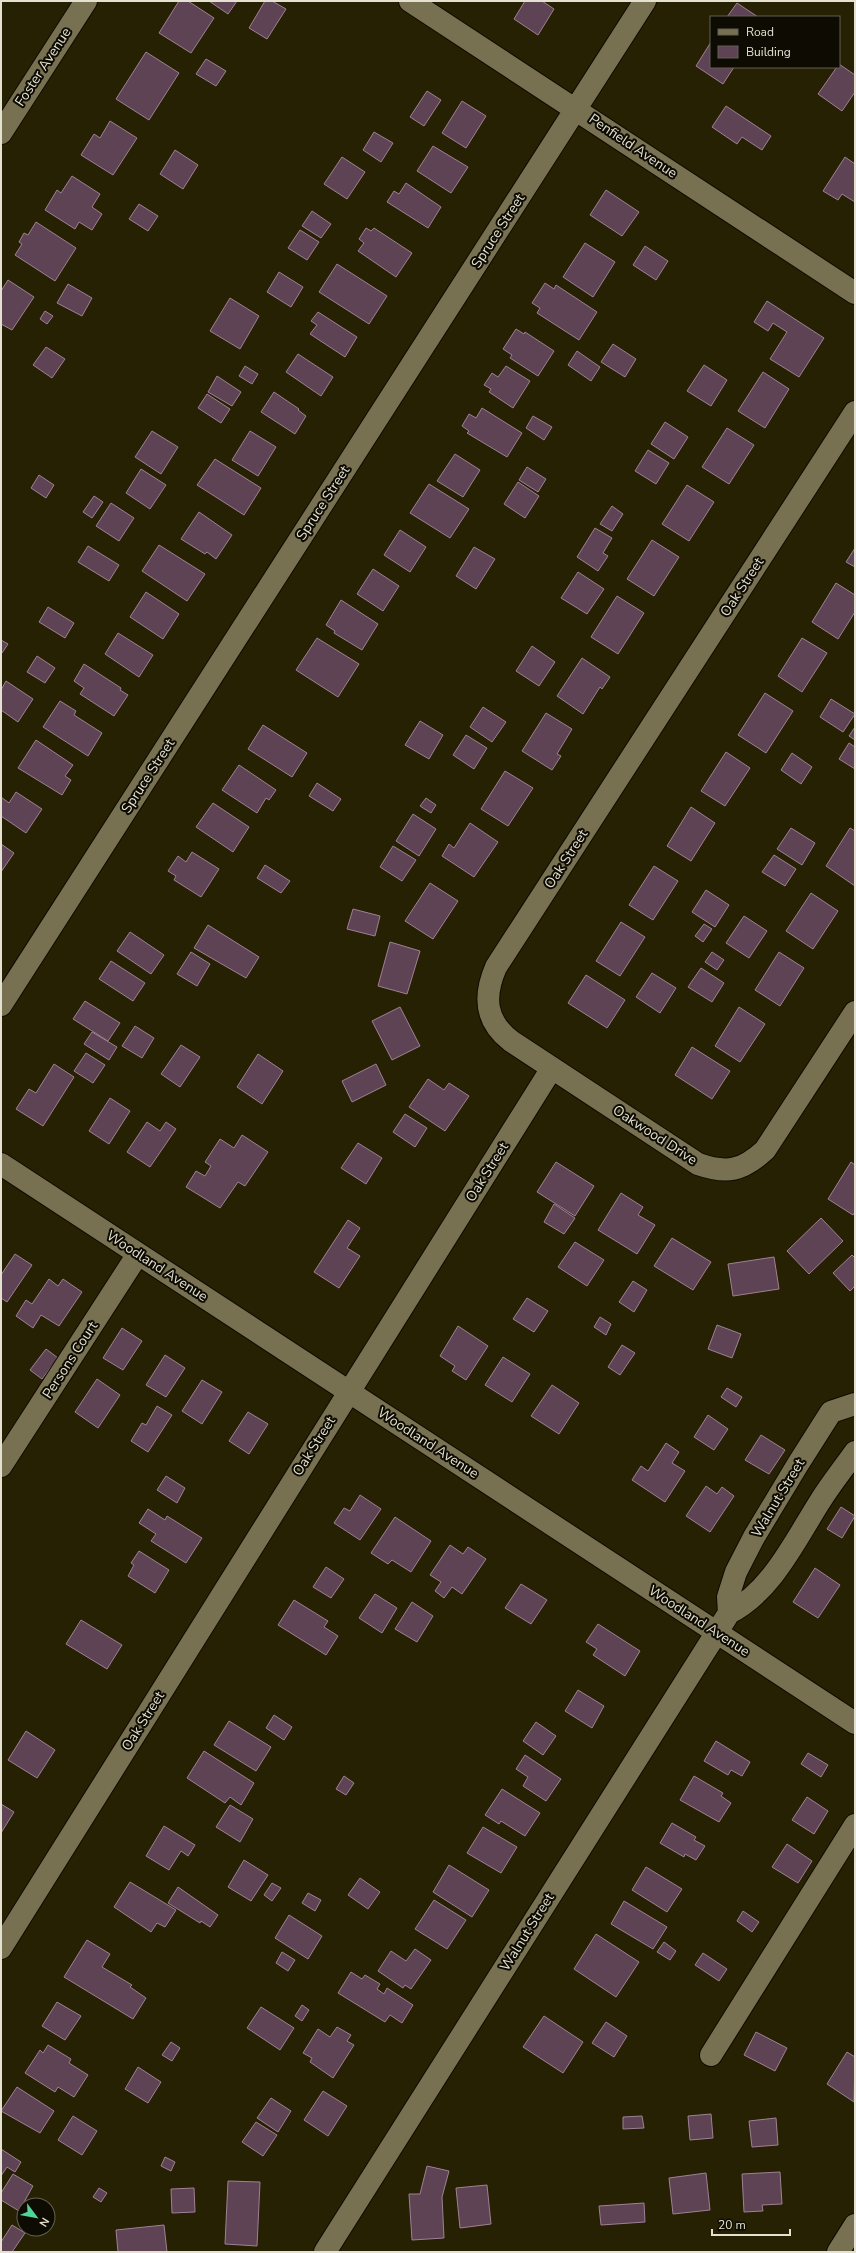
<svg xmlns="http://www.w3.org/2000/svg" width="856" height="2253" font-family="'Nunito Sans',sans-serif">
<rect width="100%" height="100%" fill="#272104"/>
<!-- building -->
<path fill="#5d4354" stroke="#9e8194" d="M 179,1 L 188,1 L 214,18 L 191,53 L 159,33 Z
M 209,1 L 237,1 L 228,14 Z
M 265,1 L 272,1 L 286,9 L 267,39 L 249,28 Z
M 525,1 L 542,1 L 554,9 L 538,35 L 514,19 Z
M 737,3 L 758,17 L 727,17 Z
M 711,42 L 711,67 L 734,67 L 723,84 L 696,66 Z
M 146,52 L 179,73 L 149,120 L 116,99 Z
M 206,59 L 226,71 L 216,86 L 196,74 Z
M 839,64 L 855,75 L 855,92 L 842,111 L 818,94 Z
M 427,91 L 441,100 L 424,126 L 410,117 Z
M 462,101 L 486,116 L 466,148 L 442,133 Z
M 726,106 L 771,136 L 762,150 L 742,137 L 737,144 L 712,127 Z
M 110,121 L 137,138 L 113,175 L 81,155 L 94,134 L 100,138 Z
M 374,132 L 393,143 L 381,162 L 363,150 Z
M 433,146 L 468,167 L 451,193 L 417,171 Z
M 175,150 L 198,165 L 183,189 L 160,174 Z
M 342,157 L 365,172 L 347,199 L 324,184 Z
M 845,157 L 855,164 L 855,202 L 842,194 L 838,200 L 823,191 Z
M 72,176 L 100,194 L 92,207 L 102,214 L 92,230 L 79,222 L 75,229 L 45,210 L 57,190 L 61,193 Z
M 406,183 L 441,207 L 428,228 L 387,202 L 394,191 L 399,194 Z
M 606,190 L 639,212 L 622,236 L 590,215 Z
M 139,204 L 158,216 L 148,231 L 129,219 Z
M 312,211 L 331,224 L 321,238 L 302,226 Z
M 36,222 L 76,248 L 55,281 L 15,255 L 22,244 L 19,242 L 24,233 L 28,235 Z
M 366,228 L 371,231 L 374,228 L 412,253 L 396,277 L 358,251 L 364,243 L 359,239 Z
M 300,230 L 319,242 L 307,260 L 288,248 Z
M 585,243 L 615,262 L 593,297 L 563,277 Z
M 645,246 L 668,261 L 656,280 L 633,265 Z
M 337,264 L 387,296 L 369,324 L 319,292 Z
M 279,272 L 303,287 L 291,307 L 267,292 Z
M 8,280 L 34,297 L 12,330 L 1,324 L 1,291 Z
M 545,283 L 554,289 L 556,285 L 597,312 L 579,340 L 537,313 L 540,308 L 532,303 Z
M 68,284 L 92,298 L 82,316 L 57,303 Z
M 230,298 L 259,316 L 240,349 L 210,331 Z
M 767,301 L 824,338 L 799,377 L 770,359 L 787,332 L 773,323 L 768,331 L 754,322 Z
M 45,311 L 53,316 L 47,324 L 40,319 Z
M 318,312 L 357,337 L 345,357 L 310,334 L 317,325 L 311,321 Z
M 516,329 L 524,334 L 525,332 L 554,351 L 538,376 L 510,358 L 512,355 L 503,349 Z
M 613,344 L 636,359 L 625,377 L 601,362 Z
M 46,347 L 65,359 L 52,378 L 33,365 Z
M 577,351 L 600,367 L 591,381 L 568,365 Z
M 298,354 L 333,377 L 321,396 L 286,372 Z
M 704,365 L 727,380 L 711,406 L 687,391 Z
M 245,366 L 258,374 L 252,384 L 239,376 Z
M 506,366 L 530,381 L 513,408 L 489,392 L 491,389 L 484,385 L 492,373 L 498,377 Z
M 763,372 L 789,389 L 765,428 L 738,411 Z
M 217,376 L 241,392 L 232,406 L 208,392 Z
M 274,392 L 299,409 L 298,410 L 306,416 L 295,434 L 261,412 Z
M 207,394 L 230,409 L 221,423 L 198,408 Z
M 482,408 L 522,433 L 507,457 L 467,433 L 469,431 L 462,426 L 469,414 L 476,418 Z
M 533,416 L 552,427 L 544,440 L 526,428 Z
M 665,422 L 688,437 L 674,459 L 651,444 Z
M 727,428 L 754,445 L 729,484 L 702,467 Z
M 152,431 L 178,447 L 161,474 L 135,457 Z
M 250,431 L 276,447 L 258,476 L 232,460 Z
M 648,450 L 669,463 L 656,484 L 635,471 Z
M 455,454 L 480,470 L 463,497 L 437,481 Z
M 215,459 L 261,488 L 244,515 L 197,485 Z
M 527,467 L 546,479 L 538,492 L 519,480 Z
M 141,469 L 166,485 L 150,509 L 126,493 Z
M 39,475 L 54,485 L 46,498 L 31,488 Z
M 518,482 L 539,496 L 525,518 L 504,504 Z
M 429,484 L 469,509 L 450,538 L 410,513 Z
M 687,485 L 714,502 L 689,541 L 662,524 Z
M 94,496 L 103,502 L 92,518 L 83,512 Z
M 111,503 L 134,518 L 119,541 L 96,526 Z
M 612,506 L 623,514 L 612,531 L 600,524 Z
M 199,512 L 232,535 L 216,559 L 207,552 L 205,554 L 181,539 Z
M 595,528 L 612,538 L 603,553 L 608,556 L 598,571 L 577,557 Z
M 400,530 L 426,547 L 410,572 L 384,555 Z
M 652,540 L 679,557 L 654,596 L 627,579 Z
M 159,545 L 205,574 L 187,601 L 142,571 Z
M 88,546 L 119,565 L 109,581 L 78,562 Z
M 474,547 L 495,559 L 476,589 L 456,576 Z
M 855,548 L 855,567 L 846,562 Z
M 373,569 L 399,586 L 383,611 L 357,594 Z
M 578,572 L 604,589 L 587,614 L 561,598 Z
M 836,583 L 855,595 L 855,612 L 838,639 L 812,622 Z
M 146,592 L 179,614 L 163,639 L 130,617 Z
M 617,596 L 644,613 L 618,654 L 591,637 Z
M 341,600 L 378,624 L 362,650 L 334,633 L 335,631 L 326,625 Z
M 48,607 L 74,623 L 65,638 L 39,622 Z
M 118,633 L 153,655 L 139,677 L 105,654 Z
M 317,638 L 359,664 L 338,697 L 296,670 Z
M 802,638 L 827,653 L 802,692 L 778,676 Z
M 1,640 L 8,644 L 2,653 L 1,652 Z
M 532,646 L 555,662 L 539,686 L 516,671 Z
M 37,656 L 55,668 L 45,683 L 27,672 Z
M 582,658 L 610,677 L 602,689 L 600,687 L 583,714 L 557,696 Z
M 84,664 L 121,688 L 120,690 L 128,695 L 114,716 L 80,694 L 84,688 L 74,681 Z
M 6,681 L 33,699 L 18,722 L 1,710 L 1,690 Z
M 765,693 L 793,711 L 766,753 L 738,735 Z
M 831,699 L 855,714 L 843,732 L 820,717 Z
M 60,701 L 76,711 L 74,715 L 102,733 L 88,756 L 43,727 Z
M 483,707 L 506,722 L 492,742 L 470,727 Z
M 546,713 L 572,729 L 557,754 L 561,756 L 552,770 L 522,751 Z
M 420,721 L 443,735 L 429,759 L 405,745 Z
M 263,725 L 307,753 L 292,777 L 248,749 Z
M 855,727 L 855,740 L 849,736 Z
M 466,735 L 487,748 L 474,769 L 453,755 Z
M 36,740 L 73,765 L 65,776 L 71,780 L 62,795 L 18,768 Z
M 849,743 L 855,747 L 855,769 L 839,759 Z
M 726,752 L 750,768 L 725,806 L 701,791 Z
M 792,753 L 812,767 L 801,784 L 781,770 Z
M 239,765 L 276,790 L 269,800 L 266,798 L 257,813 L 222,790 Z
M 505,771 L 533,788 L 508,826 L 481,809 Z
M 317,783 L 341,799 L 333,811 L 309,796 Z
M 16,792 L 42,809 L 26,833 L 1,816 L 1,797 L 9,803 Z
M 426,798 L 436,805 L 431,813 L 420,806 Z
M 213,803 L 249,827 L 233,852 L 196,827 Z
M 691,807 L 715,823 L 691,861 L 667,846 Z
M 413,814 L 436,829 L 419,856 L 396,841 Z
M 470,823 L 498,842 L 474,877 L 442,856 L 449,844 L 454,848 Z
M 791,828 L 815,843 L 802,865 L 777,849 Z
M 850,828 L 855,831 L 855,886 L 826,866 Z
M 1,844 L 14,853 L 1,872 Z
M 393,846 L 416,860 L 402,881 L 380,867 Z
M 192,852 L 219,869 L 201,897 L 174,880 L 176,876 L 168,871 L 178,856 L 186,862 Z
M 774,855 L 796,869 L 785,886 L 762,872 Z
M 265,865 L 290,881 L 281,893 L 257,878 Z
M 654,866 L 678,881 L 653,920 L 629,905 Z
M 430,883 L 458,901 L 433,939 L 405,921 Z
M 706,890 L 729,905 L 715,927 L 692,912 Z
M 811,893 L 838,911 L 813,949 L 786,931 Z
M 353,909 L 380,916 L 375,936 L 347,929 Z
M 744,916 L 767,931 L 749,958 L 726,943 Z
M 621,922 L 645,937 L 620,976 L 596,961 Z
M 704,924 L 712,929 L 703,942 L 695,936 Z
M 208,925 L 259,957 L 246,978 L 194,948 Z
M 130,932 L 164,955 L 151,974 L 117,951 Z
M 390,942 L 420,951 L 407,994 L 378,986 Z
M 191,952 L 210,964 L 197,986 L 177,974 Z
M 712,952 L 724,960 L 717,970 L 705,962 Z
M 779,952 L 804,968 L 780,1006 L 755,990 Z
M 111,961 L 145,983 L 133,1001 L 99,979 Z
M 701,968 L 724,983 L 712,1002 L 688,987 Z
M 652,973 L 676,988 L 660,1013 L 636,997 Z
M 586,975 L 625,1000 L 607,1028 L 568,1003 Z
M 85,1001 L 120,1023 L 108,1041 L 73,1019 Z
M 400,1007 L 420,1046 L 392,1060 L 372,1021 Z
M 739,1007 L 765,1024 L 740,1062 L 715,1046 Z
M 135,1026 L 154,1038 L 142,1058 L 122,1046 Z
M 92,1032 L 117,1047 L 109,1060 L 84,1044 Z
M 181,1045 L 200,1057 L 180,1087 L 161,1074 Z
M 692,1047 L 730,1071 L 712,1099 L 675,1075 Z
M 86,1053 L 105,1065 L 93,1083 L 74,1071 Z
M 258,1054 L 283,1071 L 262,1104 L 237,1087 Z
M 54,1064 L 74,1077 L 43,1126 L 16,1109 L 29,1089 L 36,1093 Z
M 376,1064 L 386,1085 L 352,1102 L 342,1081 Z
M 428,1079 L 444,1090 L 449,1083 L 469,1096 L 445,1131 L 409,1107 Z
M 110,1098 L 130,1111 L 109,1144 L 89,1131 Z
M 405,1114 L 427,1128 L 415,1147 L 393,1132 Z
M 147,1122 L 160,1131 L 166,1122 L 176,1129 L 150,1167 L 127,1152 Z
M 242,1135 L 268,1152 L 245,1186 L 238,1182 L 220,1208 L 186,1187 L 196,1171 L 205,1176 L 211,1166 L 205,1162 L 220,1139 L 234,1148 Z
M 358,1143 L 382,1158 L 366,1184 L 341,1168 Z
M 556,1162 L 594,1186 L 575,1216 L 537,1192 Z
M 851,1162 L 855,1165 L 855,1212 L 853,1215 L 828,1199 Z
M 621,1193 L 643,1207 L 638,1215 L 655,1225 L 637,1254 L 598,1230 Z
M 554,1204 L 575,1218 L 564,1234 L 544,1222 Z
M 821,1218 L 843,1241 L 809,1274 L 787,1251 Z
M 348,1220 L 360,1228 L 347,1248 L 360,1256 L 339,1288 L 314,1272 Z
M 672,1238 L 711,1262 L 693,1290 L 654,1266 Z
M 575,1242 L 604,1260 L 587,1286 L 558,1267 Z
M 15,1254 L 32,1265 L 7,1302 L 1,1298 L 1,1275 Z
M 852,1255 L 855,1258 L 855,1286 L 850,1291 L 833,1273 Z
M 774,1257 L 779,1289 L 733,1296 L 728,1264 Z
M 49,1279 L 58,1286 L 63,1279 L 82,1292 L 59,1326 L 41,1315 L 33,1328 L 16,1316 L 26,1300 L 32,1304 Z
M 633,1281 L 647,1290 L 634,1312 L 619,1302 Z
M 527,1298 L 548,1311 L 534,1332 L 513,1319 Z
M 600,1317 L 611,1324 L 606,1335 L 594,1327 Z
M 717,1325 L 741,1334 L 732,1358 L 708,1349 Z
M 458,1326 L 488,1346 L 466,1380 L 452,1371 L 455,1366 L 440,1356 Z
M 122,1328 L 142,1341 L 123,1370 L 103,1358 Z
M 622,1345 L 635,1353 L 620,1375 L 608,1367 Z
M 46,1349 L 58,1358 L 42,1379 L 30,1370 Z
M 165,1355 L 185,1368 L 166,1397 L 146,1385 Z
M 503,1357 L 530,1374 L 512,1402 L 485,1385 Z
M 97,1379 L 120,1395 L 98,1428 L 75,1412 Z
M 202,1380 L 222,1392 L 202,1424 L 182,1411 Z
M 552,1385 L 579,1403 L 559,1434 L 531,1416 Z
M 727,1388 L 742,1397 L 736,1407 L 721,1397 Z
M 157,1406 L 172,1415 L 148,1452 L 131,1441 L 142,1423 L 146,1425 Z
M 248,1412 L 268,1424 L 249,1454 L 229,1441 Z
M 708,1415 L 728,1429 L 714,1450 L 694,1437 Z
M 761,1435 L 785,1450 L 769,1474 L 745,1460 Z
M 666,1443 L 679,1452 L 672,1463 L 685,1471 L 665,1502 L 632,1480 L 641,1466 L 648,1471 Z
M 166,1476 L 185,1488 L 177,1503 L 157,1490 Z
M 706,1486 L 717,1494 L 722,1487 L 734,1496 L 710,1532 L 686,1516 Z
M 360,1495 L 381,1509 L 360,1540 L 334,1523 L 344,1508 L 350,1511 Z
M 841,1507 L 855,1516 L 842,1538 L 827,1529 Z
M 148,1509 L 165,1520 L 167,1516 L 202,1538 L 186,1563 L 151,1541 L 156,1534 L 139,1523 Z
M 395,1517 L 431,1541 L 411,1572 L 392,1560 L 388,1564 L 371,1553 Z
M 450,1545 L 463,1554 L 468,1547 L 486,1559 L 462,1594 L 452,1587 L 444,1598 L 435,1591 L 441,1582 L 430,1575 Z
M 139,1551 L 169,1570 L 155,1593 L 128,1576 L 134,1565 L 131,1563 Z
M 326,1567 L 344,1579 L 331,1598 L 313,1587 Z
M 815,1568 L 840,1585 L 818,1618 L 793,1602 Z
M 521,1584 L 547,1600 L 531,1624 L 505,1608 Z
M 375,1594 L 397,1608 L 382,1633 L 359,1618 Z
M 294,1600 L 328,1621 L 324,1627 L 338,1636 L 326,1655 L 278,1625 Z
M 412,1602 L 433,1616 L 417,1642 L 395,1629 Z
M 81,1620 L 122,1645 L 107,1669 L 66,1644 Z
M 598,1624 L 640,1651 L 625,1676 L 593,1655 L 597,1649 L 586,1642 Z
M 578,1690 L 604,1706 L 592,1728 L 565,1711 Z
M 274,1715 L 292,1727 L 284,1740 L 266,1728 Z
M 229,1721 L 271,1747 L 256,1771 L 214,1745 Z
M 536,1722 L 556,1736 L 543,1755 L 523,1741 Z
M 26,1731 L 55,1750 L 37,1778 L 8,1760 Z
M 716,1741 L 750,1762 L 742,1776 L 731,1770 L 728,1775 L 704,1761 Z
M 204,1751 L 254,1783 L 241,1805 L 230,1797 L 225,1803 L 187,1778 Z
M 808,1753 L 828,1765 L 821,1777 L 801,1764 Z
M 525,1755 L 561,1779 L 546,1801 L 523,1786 L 528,1777 L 516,1769 Z
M 344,1776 L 354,1783 L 346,1795 L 336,1789 Z
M 694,1776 L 723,1793 L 721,1796 L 731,1803 L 719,1822 L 680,1800 Z
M 502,1789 L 540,1813 L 525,1836 L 501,1821 L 499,1824 L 485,1815 Z
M 807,1797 L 828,1811 L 814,1834 L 792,1820 Z
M 1,1804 L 14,1812 L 1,1833 Z
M 230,1805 L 253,1819 L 240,1842 L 216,1827 Z
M 672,1823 L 696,1837 L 694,1840 L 705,1846 L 696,1860 L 685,1854 L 684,1857 L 660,1843 Z
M 164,1826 L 195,1845 L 188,1856 L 181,1851 L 169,1870 L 146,1856 Z
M 483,1827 L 517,1847 L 501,1873 L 467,1853 Z
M 787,1844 L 812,1861 L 798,1883 L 772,1867 Z
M 244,1860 L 268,1875 L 251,1901 L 228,1887 Z
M 449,1865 L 489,1890 L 472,1917 L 433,1892 Z
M 646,1867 L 682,1889 L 667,1912 L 632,1890 Z
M 360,1878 L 380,1892 L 368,1909 L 348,1895 Z
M 130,1882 L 176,1910 L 165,1927 L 157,1923 L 151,1932 L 114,1907 Z
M 272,1883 L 281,1888 L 272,1901 L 264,1895 Z
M 178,1887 L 218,1915 L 210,1927 L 201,1921 L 200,1923 L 168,1903 Z
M 308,1893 L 321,1900 L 315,1911 L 302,1903 Z
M 434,1900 L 466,1920 L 447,1949 L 415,1929 Z
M 624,1901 L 667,1927 L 653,1949 L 611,1924 Z
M 743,1911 L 759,1922 L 752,1932 L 737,1921 Z
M 289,1915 L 322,1936 L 308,1959 L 275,1938 Z
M 596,1934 L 639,1962 L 616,1997 L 574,1969 Z
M 87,1940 L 110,1954 L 102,1967 L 132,1985 L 130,1987 L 146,1998 L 133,2019 L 64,1977 Z
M 664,1942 L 676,1951 L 670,1960 L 657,1952 Z
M 415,1949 L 431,1960 L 411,1989 L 405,1985 L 403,1988 L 378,1971 L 391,1951 L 406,1961 Z
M 282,1952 L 295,1960 L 288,1971 L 276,1963 Z
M 703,1953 L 727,1969 L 719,1981 L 695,1965 Z
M 351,1972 L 362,1979 L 365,1975 L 380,1984 L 377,1989 L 384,1994 L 387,1988 L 413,2005 L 402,2023 L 390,2015 L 385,2022 L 338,1993 Z
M 57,2002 L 81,2016 L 65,2040 L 42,2026 Z
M 302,2005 L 309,2010 L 302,2021 L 295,2016 Z
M 261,2007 L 294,2028 L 280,2050 L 247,2028 Z
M 544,2016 L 583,2042 L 563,2073 L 523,2047 Z
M 606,2022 L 627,2036 L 614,2057 L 592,2043 Z
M 337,2027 L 351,2035 L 347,2041 L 354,2045 L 333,2078 L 310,2062 L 312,2058 L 303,2053 L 318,2029 L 330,2037 Z
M 756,2032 L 787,2048 L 775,2071 L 744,2055 Z
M 171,2042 L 180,2048 L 172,2061 L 162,2055 Z
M 48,2045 L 71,2059 L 69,2063 L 88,2075 L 74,2097 L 58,2087 L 55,2092 L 25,2073 L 40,2050 L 43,2053 Z
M 847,2052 L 855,2057 L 854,2102 L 827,2084 Z
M 138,2067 L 161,2082 L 148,2103 L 125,2089 Z
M 17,2087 L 54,2111 L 40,2133 L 1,2111 Z
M 323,2091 L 347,2106 L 328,2136 L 304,2120 Z
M 271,2098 L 291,2111 L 278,2132 L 257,2118 Z
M 711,2114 L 713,2138 L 690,2140 L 688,2116 Z
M 73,2116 L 97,2131 L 82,2155 L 58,2140 Z
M 642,2116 L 644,2128 L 623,2129 L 623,2117 Z
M 776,2118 L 778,2145 L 752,2147 L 749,2121 Z
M 256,2122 L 277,2135 L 263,2156 L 242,2142 Z
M 1,2149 L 21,2162 L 15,2172 L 7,2167 L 1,2176 Z
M 165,2157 L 175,2162 L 171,2171 L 161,2166 Z
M 427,2166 L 449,2171 L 442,2197 L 444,2238 L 412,2240 L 409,2194 L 420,2194 Z
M 780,2172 L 782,2204 L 762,2205 L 763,2211 L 744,2212 L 742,2174 Z
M 706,2173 L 710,2210 L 673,2214 L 669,2178 Z
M 13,2174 L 33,2186 L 19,2211 L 1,2200 L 1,2193 Z
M 228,2181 L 260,2182 L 257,2246 L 225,2244 Z
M 487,2185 L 491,2224 L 460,2228 L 456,2188 Z
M 99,2188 L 107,2193 L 101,2202 L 93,2197 Z
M 194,2188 L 195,2212 L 172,2213 L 171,2189 Z
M 644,2203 L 645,2222 L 601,2225 L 599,2206 Z
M 12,2225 L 25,2233 L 12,2252 L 1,2252 L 1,2242 Z
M 164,2225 L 167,2252 L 118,2252 L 116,2230 Z"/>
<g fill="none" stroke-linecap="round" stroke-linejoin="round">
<defs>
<path id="minor" d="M 410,1 L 855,293
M 1,133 L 86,1
M 855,412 L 496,967 C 483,997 485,1021 511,1041 L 698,1164 C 727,1174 742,1171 765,1150 L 855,1012
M 1,1005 L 645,1
M 1,1164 L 855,1723
M 1,1466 L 138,1254
M 729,1613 L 728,1597 L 736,1572 L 754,1537 L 798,1464 L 831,1412 L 855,1404
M 1,1948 L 552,1068
M 711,2055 L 855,1825
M 325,2252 L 729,1613 C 771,1592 795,1541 819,1503 C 830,1485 843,1469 855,1452
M 838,2252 L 855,2225"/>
</defs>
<!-- minor casing -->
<use href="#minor" stroke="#100a00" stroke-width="24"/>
<!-- minor -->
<use href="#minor" stroke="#777152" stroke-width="22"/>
</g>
<g text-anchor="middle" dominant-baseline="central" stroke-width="4" stroke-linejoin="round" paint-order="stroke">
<!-- street labels -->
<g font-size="14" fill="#e4e1d0" stroke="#0d0b02">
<text transform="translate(43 67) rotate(-57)">Foster Avenue</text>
<text transform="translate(633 146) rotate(34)">Penfield Avenue</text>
<text transform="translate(498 231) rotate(-57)">Spruce Street</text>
<text transform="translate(323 503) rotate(-57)">Spruce Street</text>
<text transform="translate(742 587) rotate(-57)">Oak Street</text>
<text transform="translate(148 776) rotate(-57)">Spruce Street</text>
<text transform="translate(566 859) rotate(-57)">Oak Street</text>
<text transform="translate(655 1135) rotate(33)">Oakwood Drive</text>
<text transform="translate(487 1172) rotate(-58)">Oak Street</text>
<text transform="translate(157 1266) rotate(33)">Woodland Avenue</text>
<text transform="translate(70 1360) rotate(-57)">Persons Court</text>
<text transform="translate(428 1443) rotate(33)">Woodland Avenue</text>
<text transform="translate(314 1446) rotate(-58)">Oak Street</text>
<text transform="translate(778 1498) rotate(-59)">Walnut Street</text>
<text transform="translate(699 1621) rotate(33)">Woodland Avenue</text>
<text transform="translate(143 1721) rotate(-58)">Oak Street</text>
<text transform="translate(527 1932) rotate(-58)">Walnut Street</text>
</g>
</g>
<!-- border -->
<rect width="856" height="2253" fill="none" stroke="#e4e1d0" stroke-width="4"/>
<!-- legend -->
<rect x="710" y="16" width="130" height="52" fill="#0d0b02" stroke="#636154"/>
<rect x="718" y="29" width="20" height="6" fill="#777152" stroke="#636154"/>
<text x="746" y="36" font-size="12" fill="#e4e1d0">Road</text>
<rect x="718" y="46" width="20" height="12" fill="#5d4354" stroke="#636154"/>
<text x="746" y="56" font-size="12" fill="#e4e1d0">Building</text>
<!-- north arrow -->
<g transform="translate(36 2217) rotate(122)"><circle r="19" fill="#0d0b02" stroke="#636154"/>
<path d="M0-3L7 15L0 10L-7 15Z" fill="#52d397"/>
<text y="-6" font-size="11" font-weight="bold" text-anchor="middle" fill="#e4e1d0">N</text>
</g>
<!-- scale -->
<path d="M712 2229v6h78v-6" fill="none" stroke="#e4e1d0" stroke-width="2"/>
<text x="718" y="2229" font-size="12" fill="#e4e1d0" stroke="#0d0b02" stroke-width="3" paint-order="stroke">20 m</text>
</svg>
